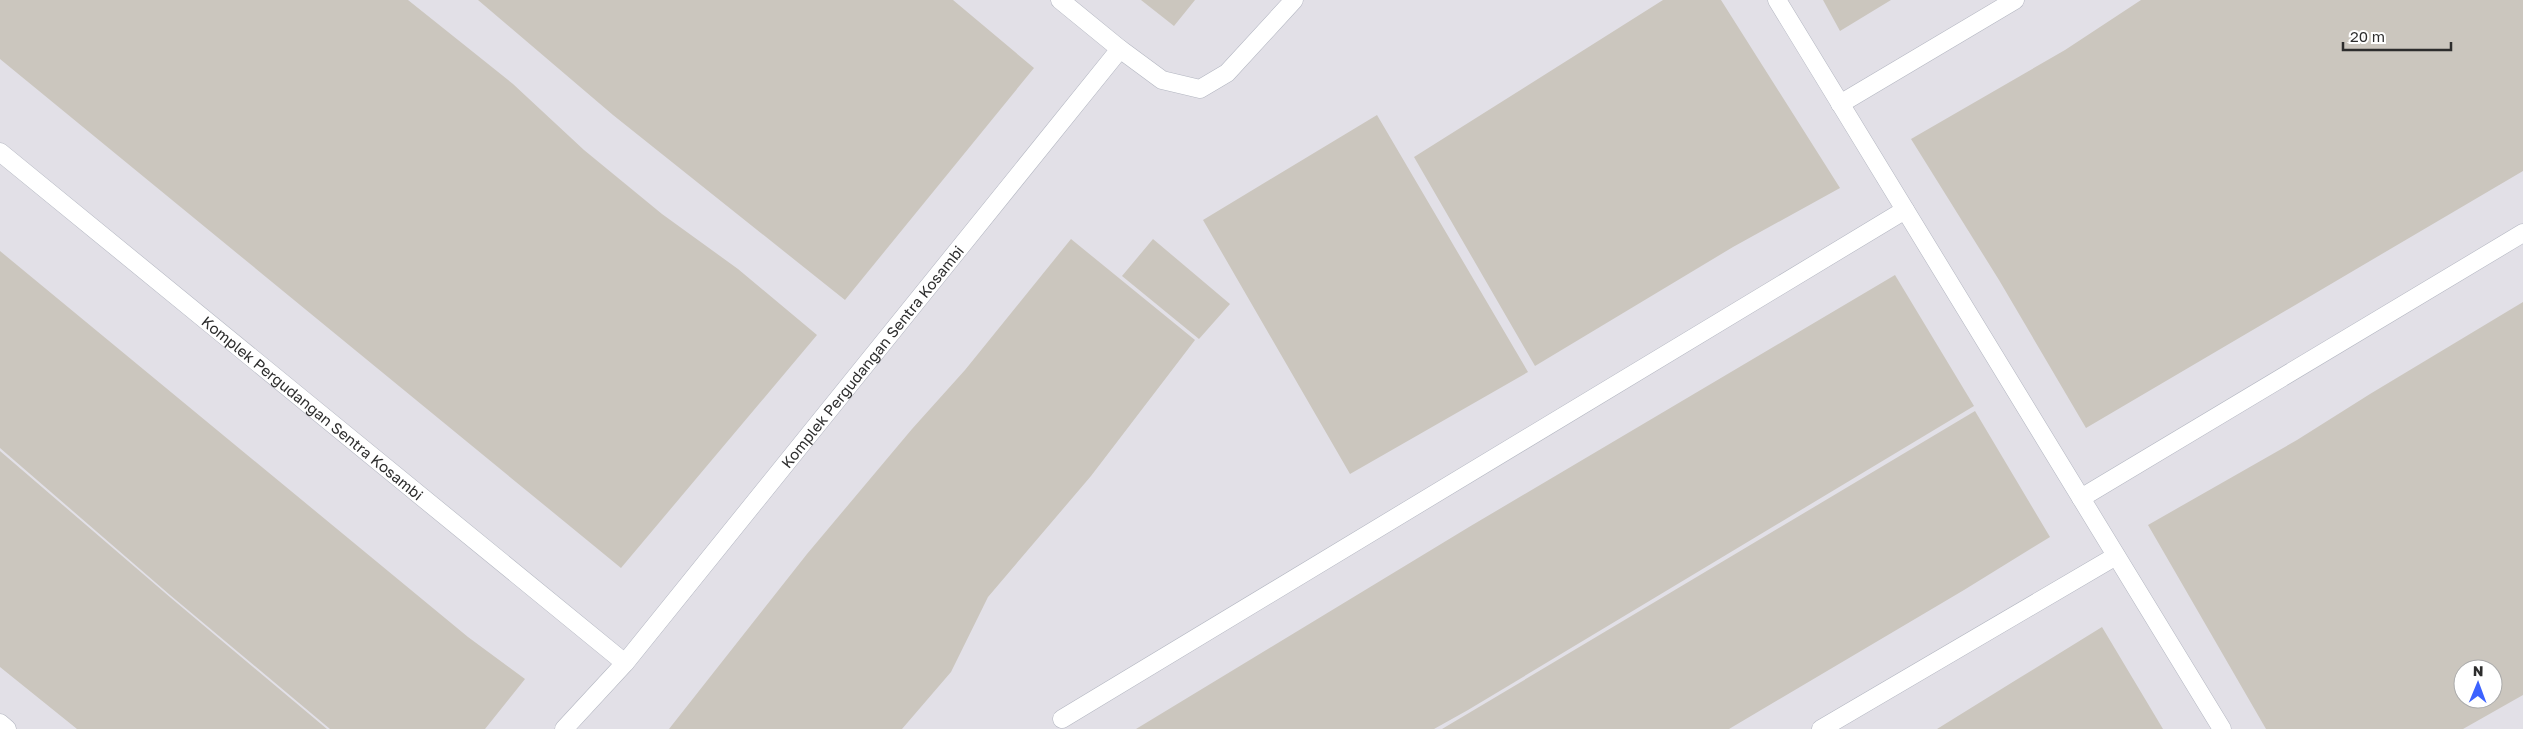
<svg xmlns="http://www.w3.org/2000/svg" width="2523" height="729" font-family="'Golos Text',sans-serif">
<rect width="100%" height="100%" fill="#efe8e0"/>
<!-- industrial -->
<path fill="#e2e0e7" fill-rule="evenodd" d="M 0,0 L 2523,0 L 2523,729 L 0,729 ZM 2463,669 L 2493,669 L 2493,699 L 2463,699 Z"/>
<!-- building -->
<path fill="#cbc6be" fill-rule="evenodd" d="M 0,0 L 408,0 L 513,84 L 584,150 L 662,214 L 738,269 L 817,335 L 621,568 L 0,59 Z
M 478,0 L 953,0 L 1034,68 L 845,300 L 613,115 Z
M 1141,0 L 1195,0 L 1174,26 Z
M 1663,0 L 1721,0 L 1840,188 L 1733,247 L 1535,366 L 1414,157 Z
M 1823,0 L 1891,0 L 1840,31 Z
M 2141,0 L 2523,0 L 2523,171 L 2086,428 L 1999,280 L 1911,139 L 2065,50 Z
M 1377,115 L 1528,372 L 1350,474 L 1203,220 Z
M 1071,239 L 1195,340 L 1091,476 L 988,597 L 951,672 L 902,729 L 669,729 L 807,554 L 912,429 L 965,370 Z
M 1153,239 L 1230,304 L 1199,339 L 1122,276 Z
M 0,251 L 468,637 L 525,679 L 485,729 L 330,729 L 170,595 L 0,448 Z
M 1895,275 L 1974,406 L 1468,710 L 1434,729 L 1136,729 L 1469,527 Z
M 2523,302 L 2523,695 L 2463,729 L 2266,729 L 2148,525 L 2297,440 L 2370,394 ZM 2463,669 L 2493,669 L 2493,699 L 2463,699 Z
M 1975,411 L 2050,537 L 1964,590 L 1729,729 L 1442,729 Z
M 0,451 L 171,598 L 327,729 L 77,729 L 0,667 Z
M 2102,627 L 2163,729 L 1937,729 L 2016,680 Z"/>
<g fill="none" stroke-linecap="round" stroke-linejoin="round">
<defs>
<g id="lane">
<path d="M 1777,0 L 2222,729"/>
<path d="M 1120,49 L 1162,80 L 1200,89 L 1227,73 L 1294,0"/>
<path d="M 1840,104 L 2015,0"/>
<path id="s1" d="M 0,152 L 625,663 L 1120,49 L 1060,0"/>
<path d="M 2081,498 L 2523,233"/>
<path d="M 1062,719 L 1905,210"/>
<path d="M 0,723 L 7,729"/>
<path d="M 564,729 L 625,663"/>
<path d="M 1821,729 L 2116,556"/>
</g>
</defs>
<!-- lane casing -->
<use href="#lane" stroke="#b3b6c1" stroke-width="19"/>
<!-- lane -->
<use href="#lane" stroke="#fff" stroke-width="18"/>
</g>
<g text-anchor="middle" dominant-baseline="central" stroke-width="5" stroke-linejoin="round" paint-order="stroke">
<!-- street labels -->
<g font-size="15" fill="#2d2d2d" stroke="#fff">
<text stroke="none"><textPath href="#s1" startOffset="1201">Komplek Pergudangan Sentra Kosambi</textPath></text>
<text stroke="none"><textPath href="#s1" startOffset="404">Komplek Pergudangan Sentra Kosambi</textPath></text>
</g>
</g>
<!-- north arrow -->
<g transform="translate(2478 684) rotate(1)"><circle r="24" fill="#ffffff" stroke="#ababab"/>
<path d="M0-4L9 19L0 12L-9 19Z" fill="#3c62ff"/>
<text y="-8" font-size="14" font-weight="bold" text-anchor="middle" fill="#2d2d2d">N</text>
</g>
<!-- scale -->
<path d="M2343 42v8h108v-8" fill="none" stroke="#2d2d2d" stroke-width="2.5"/>
<text x="2350" y="42" font-size="15" fill="#2d2d2d" stroke="#ffffff" stroke-width="4" paint-order="stroke">20 m</text>
</svg>
